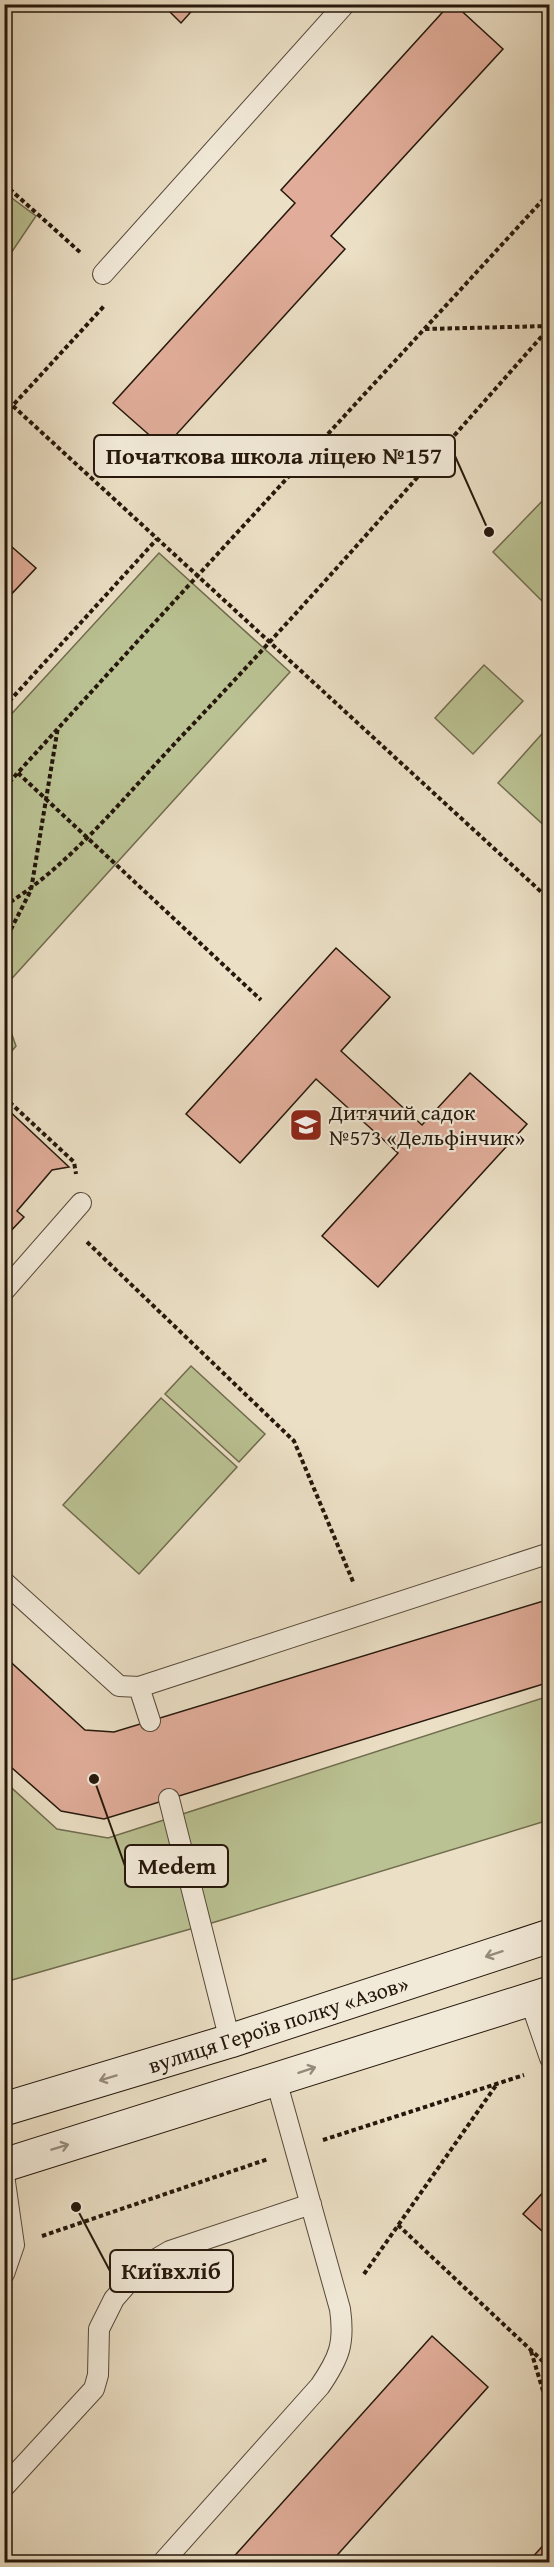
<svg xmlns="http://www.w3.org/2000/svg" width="554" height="2567" font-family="'Gentium Book Plus',serif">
<rect width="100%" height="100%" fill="#ebdfc5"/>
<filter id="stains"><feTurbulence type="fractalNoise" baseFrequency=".00333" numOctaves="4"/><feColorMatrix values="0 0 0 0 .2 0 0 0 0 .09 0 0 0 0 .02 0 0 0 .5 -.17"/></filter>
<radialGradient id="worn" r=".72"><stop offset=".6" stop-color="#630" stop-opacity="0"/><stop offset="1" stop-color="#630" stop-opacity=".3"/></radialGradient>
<!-- green -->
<path fill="#bac192" stroke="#706c4e" stroke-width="1.5" d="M 5,193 L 36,216 L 5,262 Z
M 549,494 L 549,608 L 493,552 Z
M 159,553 L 290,672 L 5,986 L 5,721 Z
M 484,665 L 523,701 L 473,754 L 435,718 Z
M 549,726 L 549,830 L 498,783 Z
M 5,1015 L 16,1046 L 5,1059 L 4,1059 Z
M 191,1366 L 265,1434 L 239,1462 L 165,1394 Z
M 161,1398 L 237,1467 L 139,1574 L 63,1505 Z
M 549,1696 L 549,1820 L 215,1922 L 5,1982 L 4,1781 L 57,1829 L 108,1838 Z"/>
<!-- building -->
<path fill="#e1ad9a" stroke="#25170b" stroke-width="1.5" d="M 162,4 L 198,4 L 181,23 Z
M 450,4 L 454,4 L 503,49 L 331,236 L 345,249 L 164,448 L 113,403 L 295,203 L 281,190 Z
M 4,540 L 36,568 L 4,602 Z
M 336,948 L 390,997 L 341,1051 L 422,1125 L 470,1073 L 527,1124 L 378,1287 L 322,1236 L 398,1153 L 316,1079 L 240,1163 L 186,1114 Z
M 4,1106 L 69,1167 L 52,1170 L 17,1211 L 24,1217 L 4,1238 Z
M 550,1599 L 550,1682 L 104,1819 L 61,1811 L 4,1761 L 4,1656 L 85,1730 L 114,1732 Z
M 550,2185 L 550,2238 L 523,2214 Z
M 432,2336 L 488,2387 L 331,2562 L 229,2562 Z
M 550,2538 L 550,2562 L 528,2562 Z"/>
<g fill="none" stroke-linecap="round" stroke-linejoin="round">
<defs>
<path id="service" d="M 103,274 L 345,4
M 4,1291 L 81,1203
M 4,1582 L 119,1686 L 139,1687 L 550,1553
M 139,1687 L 150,1721
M 169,1799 L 230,2041
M 530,2000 L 550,2058
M 4,2175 L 14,2245 L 4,2274
M 4,2487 L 94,2389 L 98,2375 L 99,2329 L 114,2299 L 141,2268 L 170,2251 L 311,2204
M 163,2562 L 320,2386 C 339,2358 345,2344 340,2309 L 276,2080"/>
<path id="secondary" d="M 4,2109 L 230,2041 L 550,1936
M 4,2165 L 550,1993"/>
</defs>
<!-- service casing -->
<use href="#service" stroke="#56493a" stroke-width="22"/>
<!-- secondary casing -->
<use href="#secondary" stroke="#25170b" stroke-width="35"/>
<!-- path -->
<path stroke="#25170b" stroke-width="4" stroke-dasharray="4.5 3" stroke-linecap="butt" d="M 542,4 L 550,11
M 4,184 L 82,254
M 425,329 L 550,326
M 13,406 L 550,900
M 4,415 L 105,305
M 4,707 L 157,539
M 18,773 L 261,1000
M 4,788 C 185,588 368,391 550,192
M 4,906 C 70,866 125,796 178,740 C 306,606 427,466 550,327
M 4,943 L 31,890 L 58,727
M 4,1097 L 74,1162 L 76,1174
M 87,1242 L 294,1441 L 354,1584
M 323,2140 L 524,2075
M 398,2225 L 550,2368
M 42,2236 L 268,2159
M 364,2274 L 497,2084
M 531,2351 L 550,2414"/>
<!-- service -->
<use href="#service" stroke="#f2ead9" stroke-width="20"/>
<!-- secondary -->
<use href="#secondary" stroke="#f2ead9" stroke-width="33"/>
</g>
<!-- one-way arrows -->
<defs><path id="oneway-shaft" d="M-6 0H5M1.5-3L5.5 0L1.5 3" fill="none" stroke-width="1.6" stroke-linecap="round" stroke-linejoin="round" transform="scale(1.5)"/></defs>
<g stroke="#968b7c">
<use href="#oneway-shaft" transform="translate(494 1954) rotate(162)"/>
<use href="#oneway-shaft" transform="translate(307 2070) rotate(-18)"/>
<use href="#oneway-shaft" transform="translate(108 2078) rotate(163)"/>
<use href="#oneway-shaft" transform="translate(60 2147) rotate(-17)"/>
</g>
<!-- icons -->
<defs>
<symbol id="school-square" viewBox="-11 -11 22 22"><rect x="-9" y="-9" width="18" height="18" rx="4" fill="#8f2418" stroke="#f2ead9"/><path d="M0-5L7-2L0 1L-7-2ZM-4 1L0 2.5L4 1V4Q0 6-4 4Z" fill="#fff"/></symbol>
</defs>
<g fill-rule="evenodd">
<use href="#school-square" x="287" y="1106" width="38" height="38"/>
</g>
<g text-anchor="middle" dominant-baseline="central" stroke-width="4.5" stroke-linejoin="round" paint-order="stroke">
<!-- poi labels -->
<g font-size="22" fill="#25170b" stroke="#f2ead9" text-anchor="start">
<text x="329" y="1112">Дитячий садок<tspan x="329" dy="25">№573 «Дельфінчик»</tspan></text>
</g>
<!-- street labels -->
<g font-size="22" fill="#25170b" stroke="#f2ead9">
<text transform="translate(278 2024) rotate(-18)">вулиця Героїв полку «Азов»</text>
</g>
</g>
<!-- callouts -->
<path fill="none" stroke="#25170b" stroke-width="2" d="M489 532L455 456M94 1779L125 1866M76 2207L110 2271"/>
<g fill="#25170b" stroke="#f2ead9" stroke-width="2">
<circle cx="489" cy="532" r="6"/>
<circle cx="94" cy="1779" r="6"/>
<circle cx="76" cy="2207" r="6"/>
</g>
<g fill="#f2ead9" stroke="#25170b" stroke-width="2">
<rect x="94" y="435" width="361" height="42" rx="6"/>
<rect x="125" y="1845" width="103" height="42" rx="6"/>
<rect x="110" y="2250" width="123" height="42" rx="6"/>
</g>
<g font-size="24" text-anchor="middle" font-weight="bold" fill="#25170b">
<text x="274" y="464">Початкова школа ліцею №157</text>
<text x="177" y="1874">Medem</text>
<text x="171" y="2279">Київхліб</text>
</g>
<!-- margin -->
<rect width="554" height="2567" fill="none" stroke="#ebdfc5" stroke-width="24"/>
<rect x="6" y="6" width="542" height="2555" fill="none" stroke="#25170b" stroke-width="3"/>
<rect x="12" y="12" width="530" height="2543" fill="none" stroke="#25170b" stroke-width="1.5"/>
<rect width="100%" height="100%" filter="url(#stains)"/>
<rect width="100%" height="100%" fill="url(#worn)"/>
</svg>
